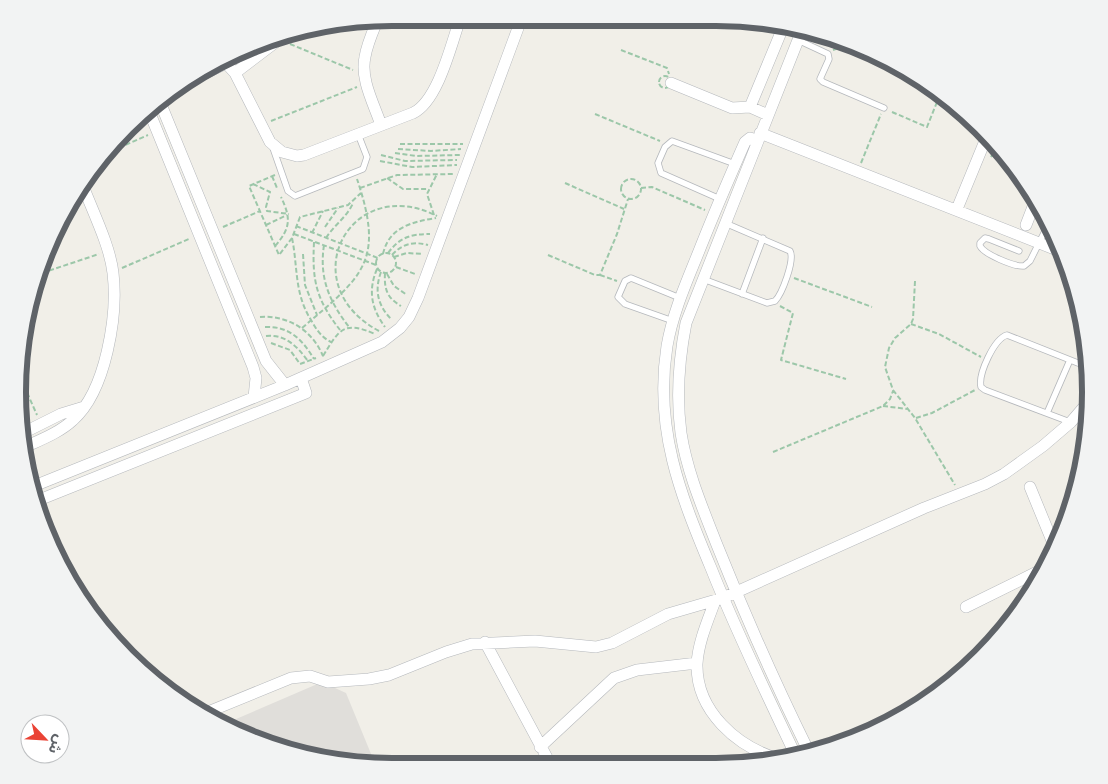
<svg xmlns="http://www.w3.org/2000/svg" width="1108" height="784" font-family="'Public Sans','Noto Sans Arabic',sans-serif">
<rect width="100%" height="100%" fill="#f1efe8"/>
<!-- industrial -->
<path fill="#e0deda" d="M 322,682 L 346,693 L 376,766 L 295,754 L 222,725 Z"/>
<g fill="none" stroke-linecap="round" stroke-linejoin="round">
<defs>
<path id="service" d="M 798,40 L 828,54 L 829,59 L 820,79 L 823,82 L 884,108
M 273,148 L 288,191 L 295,196 L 363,169 L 367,157 L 358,134
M 720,199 L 661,173 L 658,163 L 665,147 L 672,141 L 735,164
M 1019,251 L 989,239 L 985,238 L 980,243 L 980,246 C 984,254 1014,267 1024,266 L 1030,261 L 1049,223
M 703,279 L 767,303 L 775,301 C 782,294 795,260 790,251 L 725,223
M 742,294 L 763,238
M 673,321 L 625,304 L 618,297 L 625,281 L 631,278 L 680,298
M 1047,413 L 1070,360
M 1070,422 L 985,390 L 981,387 C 978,374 994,339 1007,335 L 1088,367"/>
<path id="minor" d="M 378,19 C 373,31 367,44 365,57 C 360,79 374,104 381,125
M 802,30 L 686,323 C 679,359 676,396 681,433 C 687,472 703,509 717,545 C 745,615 775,683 808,750
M 225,62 L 235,73 L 270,142 L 282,152 L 297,156 L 304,155 L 413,113 C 438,101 451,45 460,19
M 235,73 L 285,35
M 671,83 L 732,108 L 750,107 L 768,115
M 177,87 L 226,63
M 160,102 L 266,361 L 285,385
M 750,107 L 784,25
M 149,111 L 253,367 L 256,378 L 254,397
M 760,133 L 1062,252
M 757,140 L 750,138 L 745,142 C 730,176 715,211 701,246 C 688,279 673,311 667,346 C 654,428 680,494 711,568 C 736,631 766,693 795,754
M 957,209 L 987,136
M 1026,225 L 1036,199
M 21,434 L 61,414 L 84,407
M 23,448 C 40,440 59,433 73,420 C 106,391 118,315 113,273 C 110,246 93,212 83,186
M 34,486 L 285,385 L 382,342 L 400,328 L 409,317 L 418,298 L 521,20
M 1030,487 L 1055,548
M 39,500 L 306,393 L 301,378
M 715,601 C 708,620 698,643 697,664 C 696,711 737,747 779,759
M 966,607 L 1045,568
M 485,642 L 551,765
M 203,714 L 291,678 L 310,676 L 328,682 L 369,679 L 389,675 L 446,652 L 472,644 L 535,641 L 596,647 L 612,643 L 668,614 L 723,598 L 924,508 L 985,484 L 1004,474 L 1043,446 L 1071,422 L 1089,401
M 540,747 L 614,678 L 637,670 L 697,663"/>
</defs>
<!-- service casing -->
<use href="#service" stroke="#b5b8bc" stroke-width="7"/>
<!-- minor casing -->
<use href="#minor" stroke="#b5b8bc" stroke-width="12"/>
<!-- path -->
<path stroke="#9cc7a9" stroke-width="2" stroke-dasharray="5 2.5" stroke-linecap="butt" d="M 290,44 L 353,70
M 621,50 L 667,68 L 669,74
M 833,50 L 845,46
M659 82a6 6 0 1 1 12 0a6 6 0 1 1-12 0Z
M 892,112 L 927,127 L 939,97
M 595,114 L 660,141
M 271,121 L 357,87
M 400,144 L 463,144
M 398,149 L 431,151 L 461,149
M 995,151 L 1002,160 L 1011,164
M 395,153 L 416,156 L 460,155
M 105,154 L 148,135
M 381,155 L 405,161 L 457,160
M 991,157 L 998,145
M 380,161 L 412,167 L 457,165
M 861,163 L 881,114
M 275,175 L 249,186 L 279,255 L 292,238 L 300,217 L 348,205 L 361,193
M 272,176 L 277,188
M 387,178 L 403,189 L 428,189
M621 189a10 10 0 1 1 20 0a10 10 0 1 1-20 0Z
M 565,183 L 624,209
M 253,184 L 270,192 L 266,207 L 267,211 L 289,214
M 360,188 L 397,175 L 453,174
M 641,188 L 652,187 L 705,210
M 434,215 L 427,194 L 437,174
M 266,225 L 287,215
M 296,226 L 378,258
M 223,227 L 260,211
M 325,227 L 338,208
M 312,233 L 323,211
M 294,234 L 376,265
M 292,238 C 298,267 294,293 311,320 C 316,329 321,337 331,342
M 326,238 C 334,225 348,216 353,203
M 314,242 C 312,281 316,299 340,330
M 324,245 C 319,278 329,301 349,327
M 275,246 C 291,228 291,218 281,197
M376 263a10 10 0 1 1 20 0a10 10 0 1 1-20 0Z
M 388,253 C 400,237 411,234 430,234
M 303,254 L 305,285 L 317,315
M 383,254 C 389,227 412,222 436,218
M 392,255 C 402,244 413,241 428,245
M 548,255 L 595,275 L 600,275 L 617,234 L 628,199
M 394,257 L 407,253 L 423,254
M 396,267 L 415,274
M 122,268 L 189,239
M 377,269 C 368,290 371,308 385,327
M 381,272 C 374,291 378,306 392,320
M 42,273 L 99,254
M 385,273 C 384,289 387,298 401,306
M 387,274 L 394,286 L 407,295
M 600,275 L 617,281
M 794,278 L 872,307
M 915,281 L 913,319 L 911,324 L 895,338 L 889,348 L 885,367 L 893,390 L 915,418 L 955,485
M 780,306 L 793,313 L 781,360 L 846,379
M 260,317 C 288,315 312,330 323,356
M 911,324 L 939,334 L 981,357
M 265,327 C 289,326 302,339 314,359
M 302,328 C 363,276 385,262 357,179
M 379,331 C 291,284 350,172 437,216
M 266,336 C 285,334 297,346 308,361
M 271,343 L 290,350 L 300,364 L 316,358
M 323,356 C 339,330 343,320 375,334
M 21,379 L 37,415
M 883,406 L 908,409
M 916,418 L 932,413 L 975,390
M 773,452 L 883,406 L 890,399 L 893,391"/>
<!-- service -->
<use href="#service" stroke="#fff" stroke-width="5.5"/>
<!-- minor -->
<use href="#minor" stroke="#fff" stroke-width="11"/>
</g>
<!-- crop -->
<path d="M0 0H1108V784H0ZM392 26H716A366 366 0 0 1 1082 392V392A366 366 0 0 1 716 758H392A366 366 0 0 1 26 392V392A366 366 0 0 1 392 26Z" fill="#f2f3f3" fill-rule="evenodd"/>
<path fill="none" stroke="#5f6368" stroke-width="6" d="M392 26H716A366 366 0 0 1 1082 392V392A366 366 0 0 1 716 758H392A366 366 0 0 1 26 392V392A366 366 0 0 1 392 26Z"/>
<!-- north arrow -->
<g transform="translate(45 739) rotate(115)"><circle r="24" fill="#ffffff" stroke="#bfc1c3"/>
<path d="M0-4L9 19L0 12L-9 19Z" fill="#ea4335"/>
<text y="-8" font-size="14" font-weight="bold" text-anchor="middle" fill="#5f6368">ش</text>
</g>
</svg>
